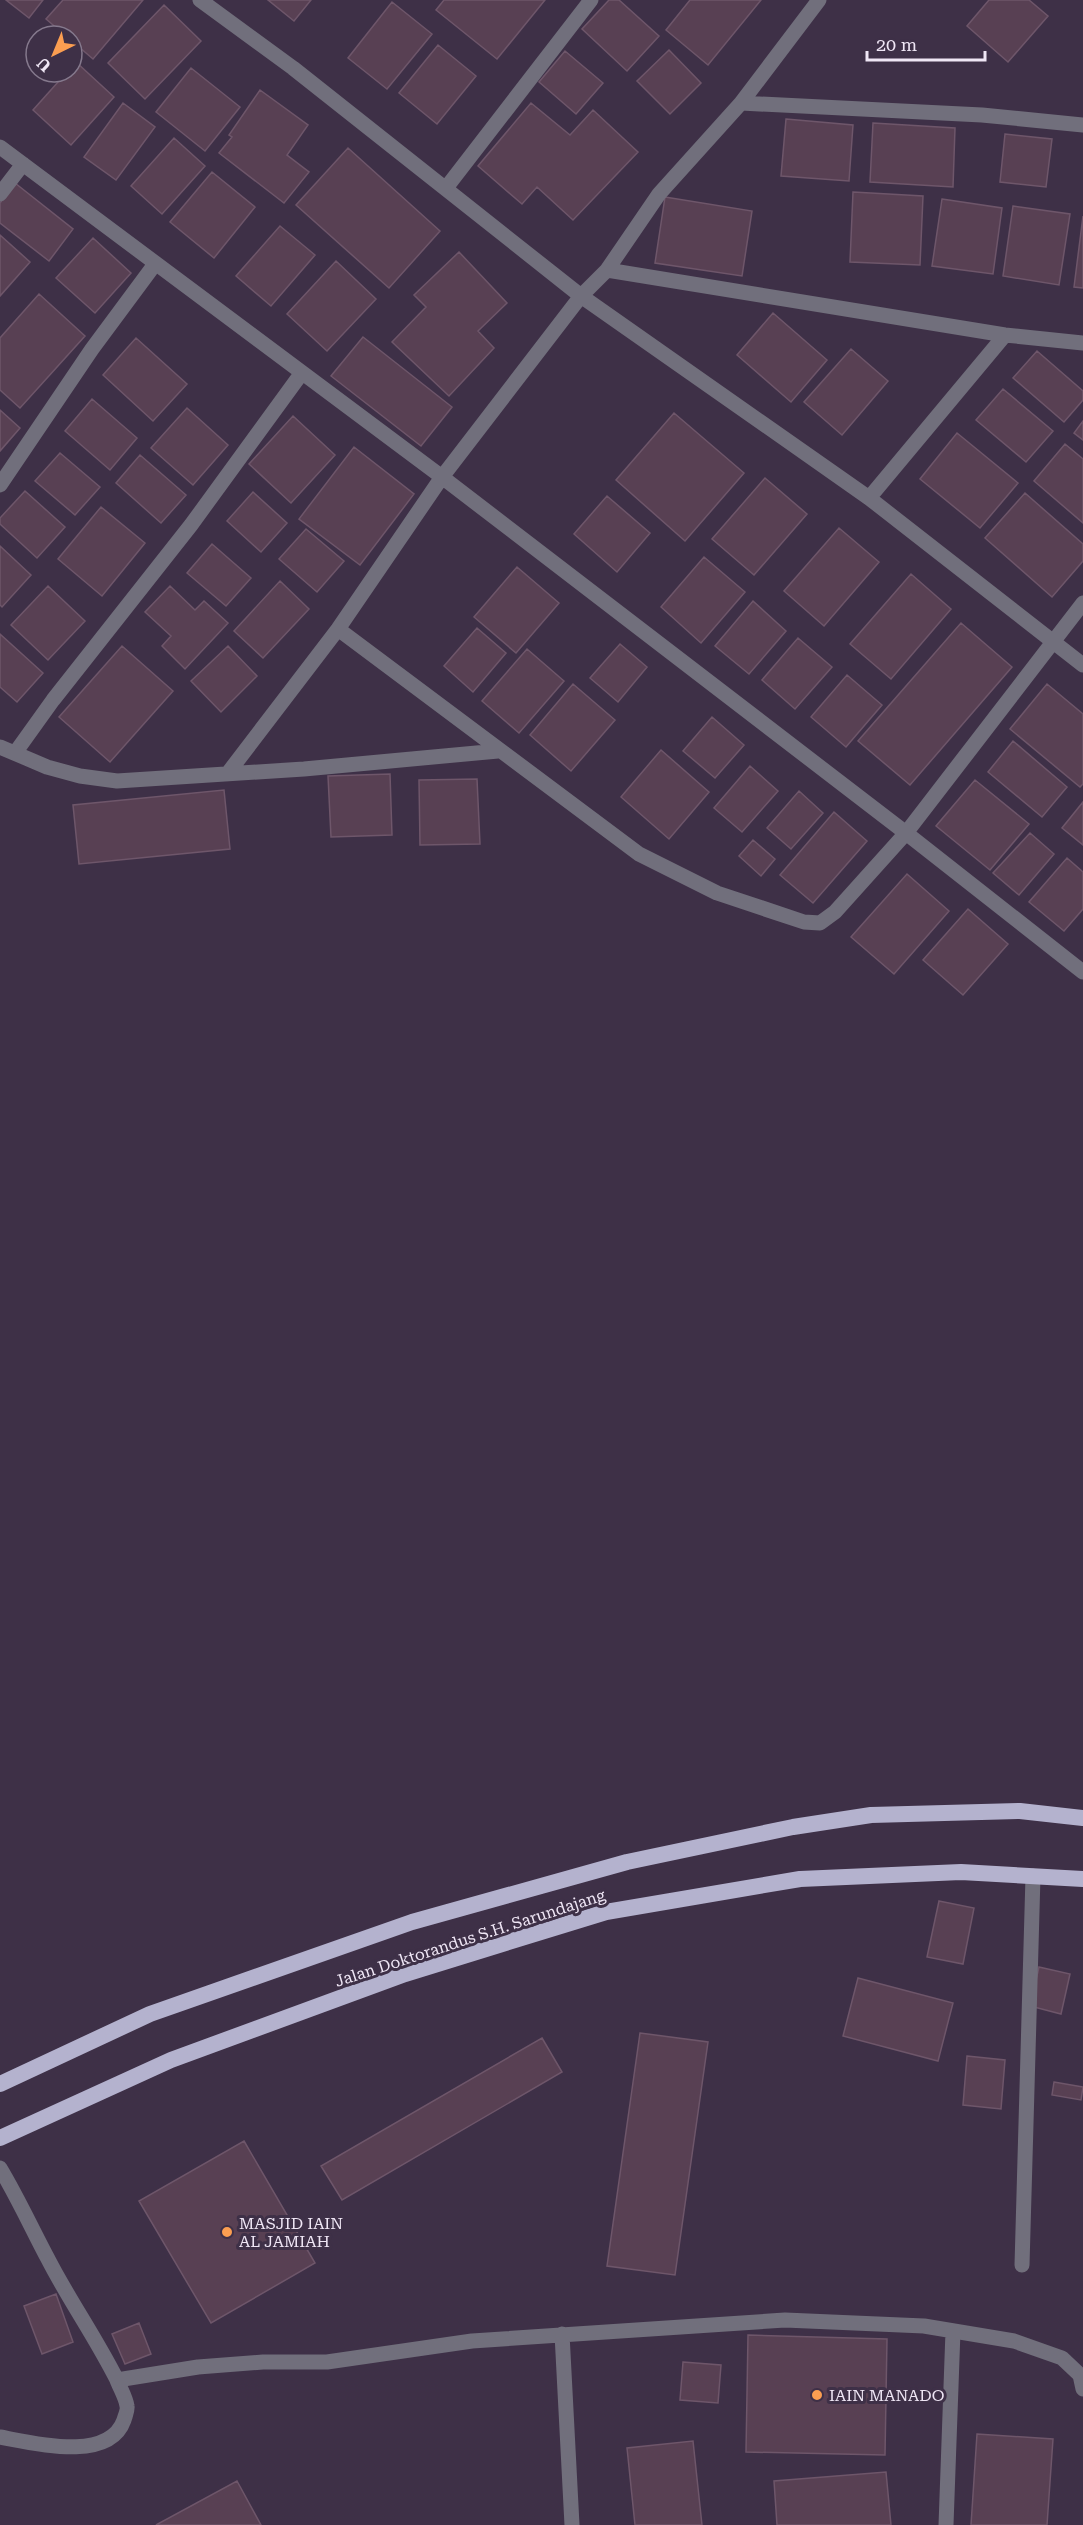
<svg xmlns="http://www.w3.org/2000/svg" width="1083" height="2525" font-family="'Roboto Serif',serif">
<rect width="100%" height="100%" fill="#3e3047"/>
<!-- building -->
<path fill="#584053" stroke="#6e566a" stroke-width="1.5" d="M 6,0 L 43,0 L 29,18 Z
M 63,0 L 143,0 L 93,59 L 72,41 L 72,36 L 66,36 L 46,19 Z
M 268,0 L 311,0 L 294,21 Z
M 444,0 L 545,0 L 497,59 L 436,10 Z
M 609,0 L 619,0 L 659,36 L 627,71 L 582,29 Z
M 690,0 L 761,0 L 708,65 L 666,30 Z
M 989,0 L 1029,0 L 1048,16 L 1008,62 L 967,26 Z
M 392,2 L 432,34 L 387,89 L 348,58 Z
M 164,5 L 201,41 L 145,99 L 108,63 Z
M 438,45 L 476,76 L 437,124 L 399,93 Z
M 669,50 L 701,83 L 670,114 L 637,81 Z
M 565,51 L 603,83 L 576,114 L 539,82 Z
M 76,62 L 114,97 L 71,145 L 33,110 L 67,72 L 72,72 L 72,67 Z
M 191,68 L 240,107 L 205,151 L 156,112 Z
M 260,90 L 308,125 L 287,155 L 309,172 L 284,203 L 219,153 L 232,137 L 229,135 Z
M 123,103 L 155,127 L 116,180 L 84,157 Z
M 531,103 L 570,135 L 593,110 L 638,152 L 573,220 L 537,187 L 522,204 L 478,166 Z
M 786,119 L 853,125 L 849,181 L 781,176 Z
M 873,123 L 955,128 L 953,187 L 870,182 Z
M 1005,134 L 1052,139 L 1046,187 L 1000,182 Z
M 174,138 L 205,166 L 162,214 L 131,186 Z
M 348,148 L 440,231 L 389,288 L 296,205 Z
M 212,172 L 255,207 L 214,258 L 170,222 Z
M 15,183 L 73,229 L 49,261 L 0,223 L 0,203 Z
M 853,192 L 923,196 L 920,265 L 850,262 Z
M 665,197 L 752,211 L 742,276 L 655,263 Z
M 942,199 L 1002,208 L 993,274 L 932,266 Z
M 1013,206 L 1070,214 L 1059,285 L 1003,276 Z
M 1083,216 L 1083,288 L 1074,287 Z
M 280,226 L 315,255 L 271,306 L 236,276 Z
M 0,235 L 30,262 L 0,296 Z
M 93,238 L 131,273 L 95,313 L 56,278 Z
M 459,252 L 507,303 L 478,331 L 494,348 L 449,396 L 392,342 L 426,307 L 414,295 Z
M 336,261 L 376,299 L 327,351 L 287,314 Z
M 39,294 L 85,336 L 20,408 L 0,390 L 0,338 Z
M 773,313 L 827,360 L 791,402 L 737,355 Z
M 363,337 L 452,407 L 421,446 L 331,376 Z
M 136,338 L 187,384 L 153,421 L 103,375 Z
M 851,349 L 888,381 L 842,435 L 804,402 Z
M 1037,351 L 1083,391 L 1083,400 L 1064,422 L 1013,378 Z
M 1003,389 L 1053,431 L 1026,462 L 976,420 Z
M 92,399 L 137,438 L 110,470 L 65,431 Z
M 187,408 L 228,445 L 193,485 L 151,448 Z
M 0,410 L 20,428 L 0,451 Z
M 674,413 L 744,473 L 685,541 L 616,480 Z
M 293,416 L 335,455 L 291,503 L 249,464 Z
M 1083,421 L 1083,440 L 1074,433 Z
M 957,433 L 1018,483 L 980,528 L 920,479 Z
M 1065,444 L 1083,459 L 1083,523 L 1034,481 Z
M 354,447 L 414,494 L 360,565 L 299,519 Z
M 60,453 L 100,487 L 75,515 L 35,481 Z
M 140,455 L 186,495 L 161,523 L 116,483 Z
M 765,478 L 807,514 L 754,575 L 712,539 Z
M 25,491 L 65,527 L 37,558 L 0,524 L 0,518 Z
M 253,492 L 287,523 L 261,552 L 227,521 Z
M 1025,493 L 1083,544 L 1083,561 L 1052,597 L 985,538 Z
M 607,496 L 650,533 L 617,572 L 574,534 Z
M 101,507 L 145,543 L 102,596 L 58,559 Z
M 839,528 L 879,562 L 824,626 L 784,591 Z
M 306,529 L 344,561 L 317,592 L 279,559 Z
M 212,544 L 251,578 L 226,606 L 187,573 Z
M 0,546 L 31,575 L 2,607 L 0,605 Z
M 704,557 L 745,592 L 701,643 L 661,607 Z
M 517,567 L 559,603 L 516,653 L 474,617 Z
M 911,574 L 951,609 L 891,679 L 850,644 Z
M 280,581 L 309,609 L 263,658 L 234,631 Z
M 48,586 L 85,621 L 48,660 L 11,625 Z
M 170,586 L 195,610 L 204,601 L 228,623 L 185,669 L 162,646 L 171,636 L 145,612 Z
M 753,601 L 786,631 L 749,674 L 715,646 Z
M 961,623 L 1012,667 L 910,785 L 858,741 Z
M 477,628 L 506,653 L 473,692 L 444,666 Z
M 0,634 L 43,673 L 17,702 L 0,687 Z
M 798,638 L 832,667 L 795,709 L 762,680 Z
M 620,644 L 647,667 L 618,702 L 590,678 Z
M 122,646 L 173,691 L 110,762 L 59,717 Z
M 228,646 L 257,676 L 221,712 L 191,681 Z
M 527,649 L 564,681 L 519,733 L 482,701 Z
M 847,675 L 882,705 L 846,747 L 811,717 Z
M 573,684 L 615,720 L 571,771 L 530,735 Z
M 1047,684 L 1083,714 L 1083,784 L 1080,787 L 1010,729 Z
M 712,717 L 744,745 L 715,778 L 683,751 Z
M 1013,741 L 1067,787 L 1042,817 L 988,772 Z
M 661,750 L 709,792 L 669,839 L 621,797 Z
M 750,766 L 778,791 L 742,832 L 714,808 Z
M 390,774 L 392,835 L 331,837 L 328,776 Z
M 477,779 L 480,844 L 420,845 L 419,780 Z
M 975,780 L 1029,824 L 990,870 L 936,826 Z
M 224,790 L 230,849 L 79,864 L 73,805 Z
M 799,791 L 823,813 L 791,849 L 767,828 Z
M 1083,802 L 1083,845 L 1062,828 Z
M 834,812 L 867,841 L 813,903 L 780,875 Z
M 1030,833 L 1054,854 L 1019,895 L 993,873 Z
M 753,840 L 775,859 L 761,876 L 739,856 Z
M 1067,858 L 1083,872 L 1083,909 L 1064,931 L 1029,902 Z
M 907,874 L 949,911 L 894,974 L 851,937 Z
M 968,909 L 1008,944 L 963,995 L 923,960 Z
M 939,1901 L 974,1908 L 963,1964 L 927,1957 Z
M 1039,1967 L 1070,1974 L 1061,2014 L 1030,2006 Z
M 858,1978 L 953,2003 L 938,2061 L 843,2036 Z
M 640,2033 L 708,2042 L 675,2275 L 607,2266 Z
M 542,2038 L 562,2072 L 342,2200 L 321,2166 Z
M 967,2056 L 1005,2060 L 1001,2109 L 963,2105 Z
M 1054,2082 L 1083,2087 L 1081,2100 L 1052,2095 Z
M 244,2141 L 315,2263 L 211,2323 L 139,2201 Z
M 56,2294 L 73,2342 L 42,2354 L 24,2306 Z
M 139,2323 L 151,2354 L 125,2364 L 112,2334 Z
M 748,2335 L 887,2339 L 885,2455 L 746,2452 Z
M 683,2362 L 721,2365 L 718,2403 L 680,2400 Z
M 977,2434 L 1053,2439 L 1047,2525 L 971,2525 Z
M 693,2441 L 702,2525 L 635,2525 L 627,2448 Z
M 886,2472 L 891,2525 L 777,2525 L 774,2481 Z
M 237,2481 L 261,2525 L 156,2525 Z"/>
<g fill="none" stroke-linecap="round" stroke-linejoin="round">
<!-- service -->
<path stroke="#716f7c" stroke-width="15" d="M 0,2168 C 18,2198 32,2229 48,2259 C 69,2300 96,2338 117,2380 L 198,2367 L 263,2362 L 327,2362 L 472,2341 L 785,2320 L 924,2326 L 1014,2341 L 1062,2358 L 1080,2375 L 1083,2389
M 1022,2265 L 1033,1876
M 562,2334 L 572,2525
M 0,2437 C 33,2443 109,2463 124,2420 C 125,2416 128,2410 127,2406 C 126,2398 120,2388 117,2380
M 946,2525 L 953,2331"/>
<!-- minor -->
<path stroke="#716f7c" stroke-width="15" d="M 200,0 L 293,68 L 581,296 L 869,498 L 1083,665
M 741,103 L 982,115 L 1083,125
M 0,147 L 442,477 L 906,833 L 1083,972
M 446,188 L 591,0
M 0,194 L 23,164
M 607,270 L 1005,335 L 1083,343
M 0,485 L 92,349 L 155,264
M 869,498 L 1005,335
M 338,629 L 639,854 L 717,893 L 804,922 L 820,923 L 835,912 L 906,833 L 1083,603
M 0,747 L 47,767 L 80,776 L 117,781 L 304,769 L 498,751
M 15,753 L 53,700 L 191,525 L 301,374
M 228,773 L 338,629 L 442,477 L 581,296 L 607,270 L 659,194 L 741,103 L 819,0"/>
<!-- trunk -->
<path stroke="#b4b2ce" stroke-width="16" d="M 0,2084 L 150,2014 L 412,1922 L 627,1862 L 793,1827 L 871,1815 L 1020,1811 L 1083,1818
M 0,2138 L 171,2060 L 405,1974 L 606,1912 L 800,1879 L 961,1872 L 1083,1879"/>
</g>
<!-- markers -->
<g fill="#fb9e51" stroke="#3e3047" stroke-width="2">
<circle cx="227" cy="2232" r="6"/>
<circle cx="817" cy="2395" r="6"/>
</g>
<g text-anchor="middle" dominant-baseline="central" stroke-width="6" stroke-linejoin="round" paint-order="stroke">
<!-- street labels -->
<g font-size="16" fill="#efe6f5" stroke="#3e3047">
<text transform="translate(470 1938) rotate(-18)">Jalan Doktorandus S.H. Sarundajang</text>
</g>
<!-- poi labels -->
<g font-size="16" fill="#efe6f5" stroke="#3e3047" text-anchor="start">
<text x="239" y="2223">MASJID IAIN<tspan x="239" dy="18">AL JAMIAH</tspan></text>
<text x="829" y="2395">IAIN MANADO</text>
</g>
</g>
<!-- north arrow -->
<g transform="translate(54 54) rotate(223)"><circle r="28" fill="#3e3047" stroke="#85798d" stroke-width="1.5"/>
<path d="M0-4.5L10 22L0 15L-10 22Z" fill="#fb9e51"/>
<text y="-9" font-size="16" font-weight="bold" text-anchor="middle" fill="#efe6f5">U</text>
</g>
<!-- scale -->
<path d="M867 51v9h118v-9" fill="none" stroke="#efe6f5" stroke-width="3"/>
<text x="876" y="51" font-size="18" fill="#efe6f5" stroke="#3e3047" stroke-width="4.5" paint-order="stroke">20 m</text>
</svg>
